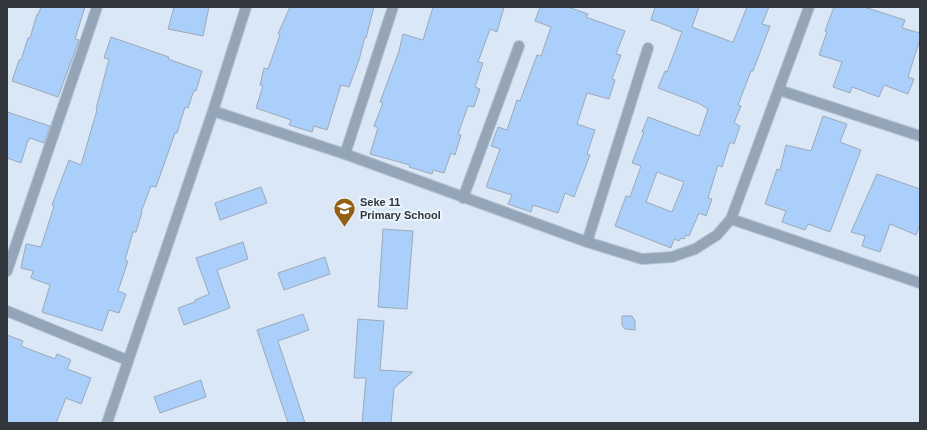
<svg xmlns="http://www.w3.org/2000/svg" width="927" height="430" font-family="Helvetica,sans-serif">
<rect width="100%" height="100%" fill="#dae7f7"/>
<!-- building -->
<path fill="#aacffa" stroke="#9da9b7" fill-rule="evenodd" d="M 41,7 L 85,7 L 75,39 L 79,40 L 58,97 L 12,81 L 19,60 L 21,60 L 28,38 L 30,38 L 37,14 L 38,15 Z
M 174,7 L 209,7 L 203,36 L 168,29 Z
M 290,7 L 374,7 L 366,38 L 365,37 L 359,60 L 349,87 L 341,85 L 327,130 L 314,126 L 312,132 L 289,125 L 291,120 L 256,108 L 263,86 L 260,85 L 264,68 L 268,69 L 280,35 L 278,34 Z
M 433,7 L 504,7 L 497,32 L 490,29 L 478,62 L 483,63 L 475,87 L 480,89 L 474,107 L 468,106 L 458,134 L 461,135 L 455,155 L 451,153 L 444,173 L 433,170 L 432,174 L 409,167 L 410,165 L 370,154 L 378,128 L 374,126 L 383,103 L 380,102 L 399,51 L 403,34 L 423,40 Z
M 540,7 L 568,7 L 588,14 L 586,17 L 625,31 L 616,54 L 621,55 L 612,79 L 615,80 L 609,99 L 587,93 L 577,124 L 595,130 L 587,154 L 590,155 L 574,197 L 565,193 L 558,213 L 533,205 L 531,212 L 508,204 L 512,195 L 486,187 L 500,149 L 491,146 L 498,127 L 507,130 L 517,100 L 520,101 L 537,55 L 541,56 L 551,27 L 535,21 Z
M 655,7 L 699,7 L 692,27 L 732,42 L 733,42 L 747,7 L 769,7 L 762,24 L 770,26 L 753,71 L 751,71 L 738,105 L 741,106 L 734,123 L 740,126 L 734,144 L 730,142 L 722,167 L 718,165 L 708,198 L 712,199 L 706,216 L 699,213 L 689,236 L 686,235 L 684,239 L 681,238 L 679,241 L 674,239 L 671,248 L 615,226 L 626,196 L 630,197 L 641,166 L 632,163 L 644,132 L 642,132 L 648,117 L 699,136 L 708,109 L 698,103 L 658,88 L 665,71 L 667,72 L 682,32 L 671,28 L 671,27 L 651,20 ZM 657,172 L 684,182 L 672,212 L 646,202 Z
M 834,7 L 864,7 L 905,20 L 902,28 L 920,33 L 920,39 L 908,77 L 914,79 L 908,94 L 884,85 L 879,97 L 852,87 L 850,93 L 833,87 L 842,62 L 819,55 L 827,32 L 825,31 Z
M 111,37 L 169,57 L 168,59 L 202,71 L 196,91 L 194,90 L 188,108 L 185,107 L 177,133 L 175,133 L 156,187 L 151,186 L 141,212 L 142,212 L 136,232 L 133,232 L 125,260 L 128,261 L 118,291 L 126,294 L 119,313 L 109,310 L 102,331 L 42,312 L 50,285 L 31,278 L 33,271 L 21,268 L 26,244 L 41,247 L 54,206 L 52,205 L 69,160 L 81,165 L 97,110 L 96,109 L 109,59 L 104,58 Z
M 7,112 L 50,126 L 44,143 L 30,138 L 29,140 L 28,140 L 21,163 L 7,158 Z
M 823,116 L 847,124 L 840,142 L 861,150 L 830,232 L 808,224 L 805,230 L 782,222 L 786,211 L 765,204 L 777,169 L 780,170 L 786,145 L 811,151 Z
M 877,174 L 920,189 L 920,225 L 916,235 L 890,224 L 880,252 L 862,246 L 865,236 L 851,232 Z
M 261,187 L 267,203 L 220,220 L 215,203 Z
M 383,229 L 413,231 L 407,309 L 378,307 Z
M 243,242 L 248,259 L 217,270 L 230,308 L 184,325 L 178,308 L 195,302 L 195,300 L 209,294 L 196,258 Z
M 325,257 L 330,274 L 284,290 L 278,273 Z
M 303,314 L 309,330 L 278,341 L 305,423 L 288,423 L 257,330 Z
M 622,316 L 632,316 L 635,321 L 635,330 L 625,329 L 622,325 Z
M 358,319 L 384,321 L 380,370 L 413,372 L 394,388 L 391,423 L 362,423 L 366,378 L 354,378 Z
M 7,335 L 23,341 L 21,346 L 55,359 L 57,354 L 71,360 L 67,369 L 91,378 L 81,404 L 66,398 L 56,423 L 7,423 Z
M 201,380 L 206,397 L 160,413 L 154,397 Z"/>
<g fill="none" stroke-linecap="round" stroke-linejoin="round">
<defs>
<path id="minor" d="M 779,90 L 920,136
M 213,111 L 345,154 L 587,242 L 642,259 L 672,257 L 695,249 L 717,235 L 731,219 L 809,7
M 345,154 L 393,7
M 463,198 L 519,46
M 731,219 L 920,283
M 587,242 L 648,48
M 7,271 L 97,7
M 7,311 L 127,360
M 107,423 L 213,111 L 246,7"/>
</defs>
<!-- minor casing -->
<use href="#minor" stroke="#b8c4d2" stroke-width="12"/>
<!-- minor -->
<use href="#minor" stroke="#95a5b8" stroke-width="10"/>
</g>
<!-- icons -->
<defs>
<symbol id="school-pin" viewBox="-11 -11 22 30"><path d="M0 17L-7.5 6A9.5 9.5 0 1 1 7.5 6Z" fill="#946014" stroke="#ecf4fd"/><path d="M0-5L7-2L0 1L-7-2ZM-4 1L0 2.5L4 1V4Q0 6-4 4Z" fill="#fff"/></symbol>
</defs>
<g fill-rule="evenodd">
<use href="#school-pin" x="332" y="196" width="25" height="34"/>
</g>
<g text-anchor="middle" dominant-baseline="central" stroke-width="4" stroke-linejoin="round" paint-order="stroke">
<!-- poi labels -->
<g font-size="11" font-weight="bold" fill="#32373d" stroke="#ecf4fd" text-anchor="start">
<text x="360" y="202">Seke 11<tspan x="360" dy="13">Primary School</tspan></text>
</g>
</g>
<!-- border -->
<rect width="927" height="430" fill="none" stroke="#32373d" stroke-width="16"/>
</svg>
